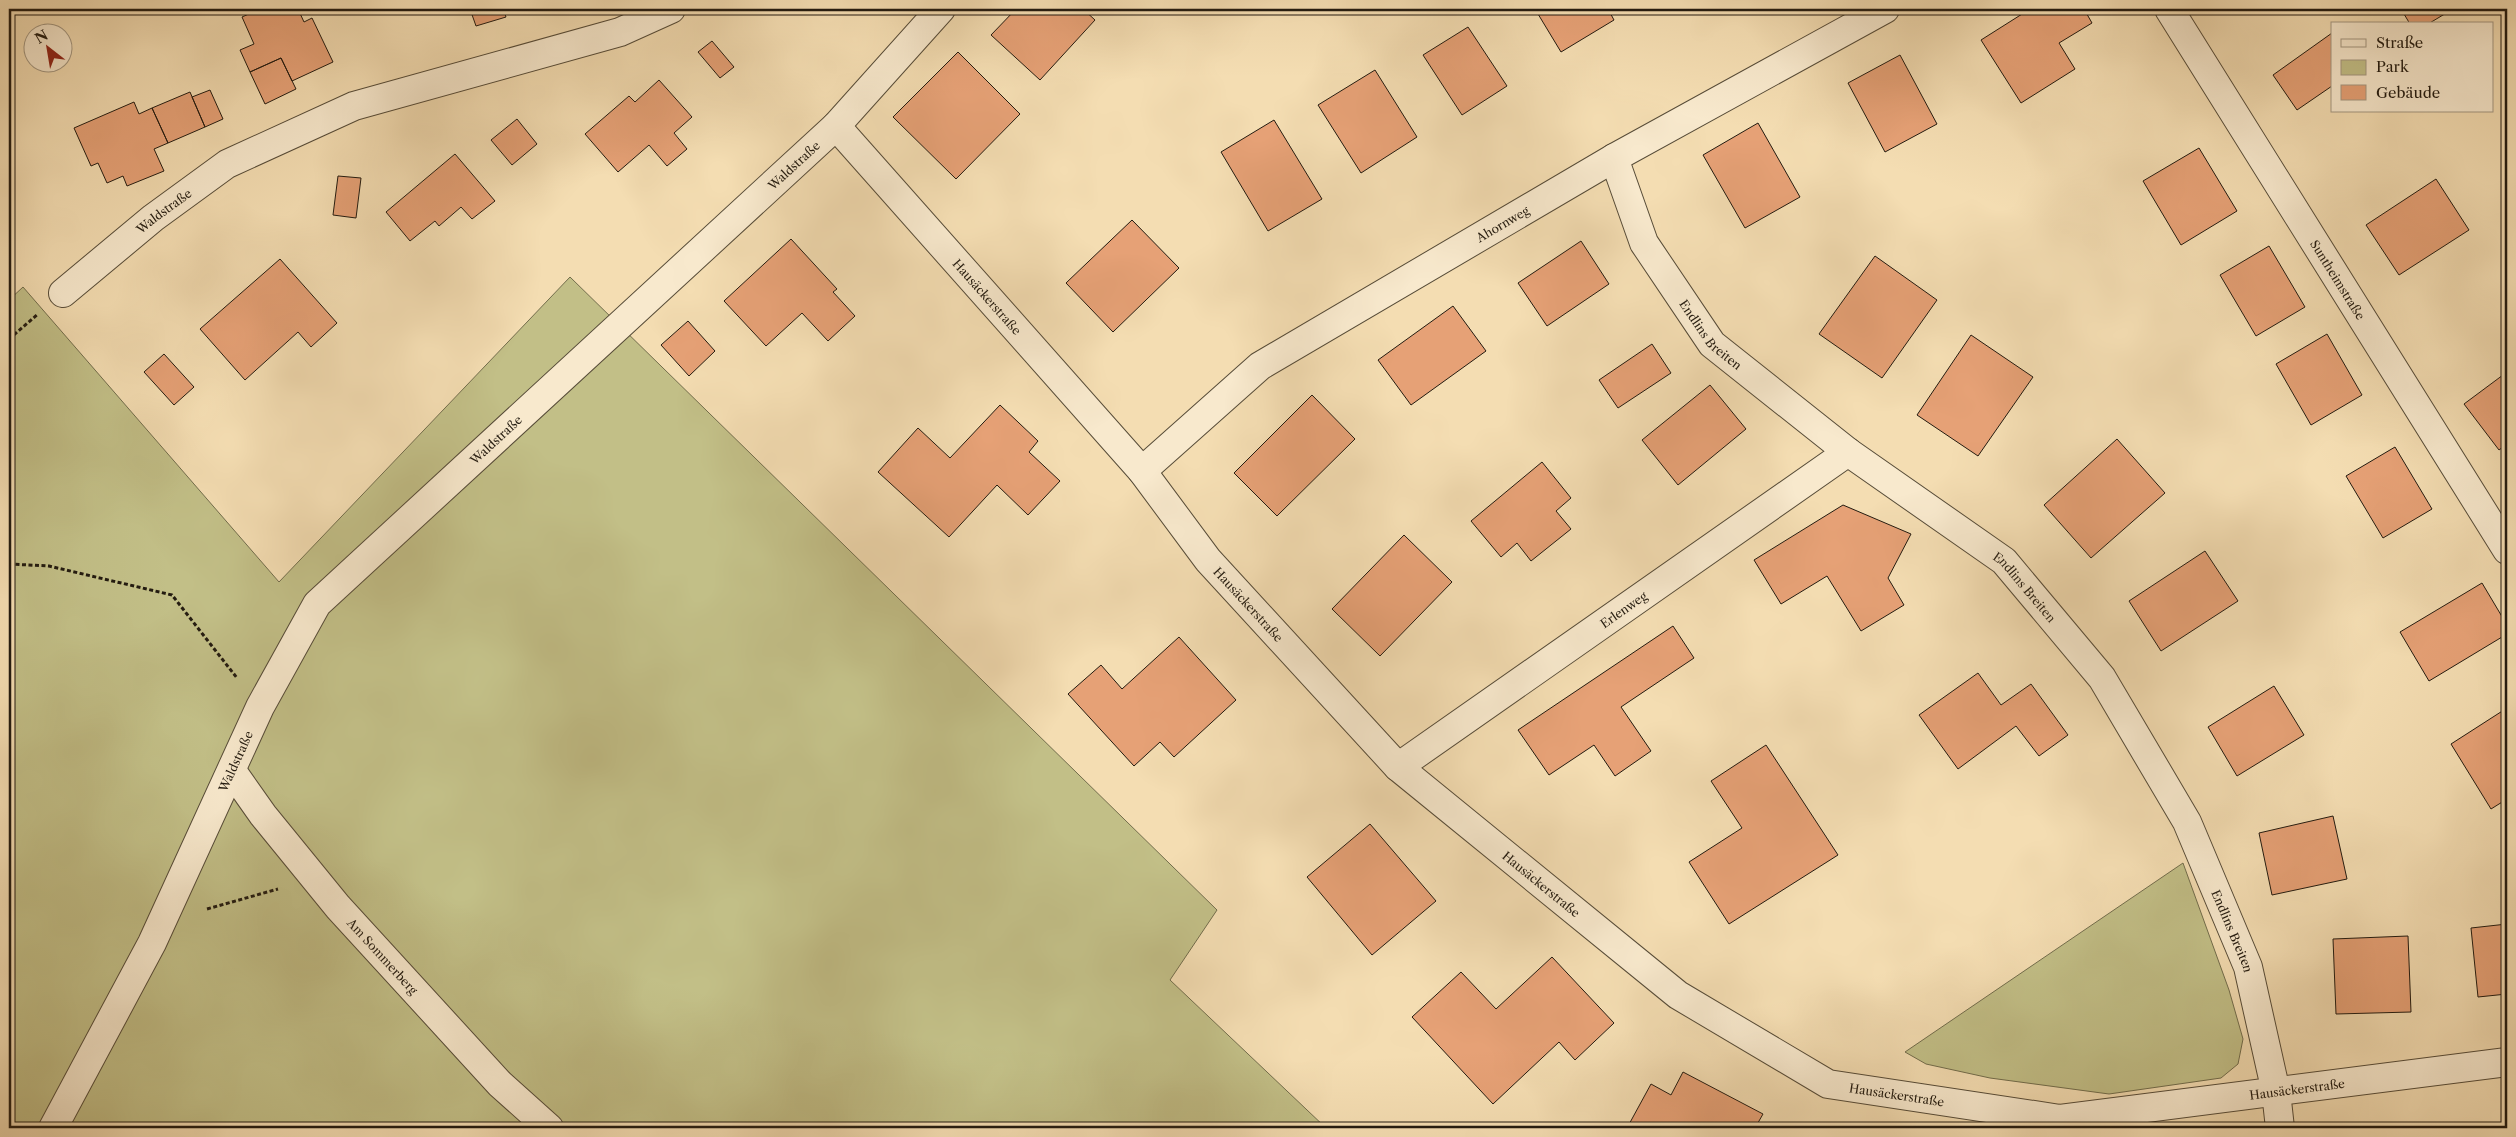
<svg xmlns="http://www.w3.org/2000/svg" width="2516" height="1137" font-family="'Libre Caslon Text',serif">
<rect width="100%" height="100%" fill="#f4ddb2"/>
<filter id="stains"><feTurbulence type="fractalNoise" baseFrequency=".004" numOctaves="4"/><feColorMatrix values="0 0 0 0 .2 0 0 0 0 .09 0 0 0 0 .02 0 0 0 .5 -.17"/></filter>
<radialGradient id="worn" r=".72"><stop offset=".6" stop-color="#630" stop-opacity="0"/><stop offset="1" stop-color="#630" stop-opacity=".3"/></radialGradient>
<!-- green -->
<path fill="#c2bf87" stroke="#726d4c" d="M 570,277 L 1217,910 L 1170,980 L 1326,1128 L 9,1128 L 9,300 L 23,287 L 279,582 Z
M 2183,863 L 2229,990 L 2243,1039 L 2238,1064 L 2221,1078 L 2109,1094 L 1990,1078 L 1926,1064 L 1905,1052 Z"/>
<!-- building -->
<path fill="#e6a176" stroke="#231b10" d="M 260,9 L 298,9 L 304,22 L 312,18 L 333,62 L 292,81 L 281,58 L 250,72 L 240,50 L 254,44 L 242,17 Z
M 470,9 L 503,9 L 506,17 L 476,26 Z
M 1016,9 L 1083,9 L 1095,20 L 1040,80 L 991,35 Z
M 1535,9 L 1608,9 L 1614,20 L 1561,52 Z
M 2030,9 L 2084,9 L 2092,23 L 2059,43 L 2075,69 L 2021,103 L 1981,40 Z
M 2401,9 L 2453,9 L 2428,24 L 2410,24 Z
M 1468,27 L 1507,86 L 1462,115 L 1423,55 Z
M 2332,33 L 2332,86 L 2297,110 L 2273,75 Z
M 712,41 L 734,67 L 720,78 L 698,52 Z
M 958,52 L 1020,114 L 956,179 L 893,117 Z
M 1900,55 L 1937,124 L 1885,152 L 1848,83 Z
M 281,58 L 296,89 L 265,104 L 250,72 Z
M 1375,70 L 1417,137 L 1361,173 L 1318,105 Z
M 659,80 L 692,117 L 674,133 L 687,149 L 667,166 L 649,145 L 618,172 L 585,134 L 629,96 L 635,102 Z
M 210,90 L 223,119 L 205,127 L 192,97 Z
M 190,92 L 205,127 L 168,143 L 152,108 Z
M 134,102 L 139,114 L 152,108 L 168,143 L 154,149 L 164,171 L 127,186 L 123,176 L 107,183 L 98,163 L 91,166 L 74,128 Z
M 517,119 L 537,144 L 512,165 L 491,140 Z
M 1274,120 L 1322,199 L 1268,231 L 1221,152 Z
M 1758,123 L 1800,197 L 1745,228 L 1703,155 Z
M 2199,148 L 2237,211 L 2181,245 L 2143,181 Z
M 455,154 L 495,201 L 472,219 L 461,207 L 439,226 L 435,221 L 410,241 L 386,212 Z
M 338,176 L 361,178 L 356,218 L 333,215 Z
M 2436,179 L 2469,230 L 2399,275 L 2366,225 Z
M 1132,220 L 1179,268 L 1113,332 L 1066,283 Z
M 791,239 L 837,289 L 833,292 L 855,316 L 828,341 L 802,313 L 766,346 L 724,301 Z
M 1581,241 L 1609,284 L 1547,326 L 1518,283 Z
M 2269,246 L 2305,307 L 2256,336 L 2220,275 Z
M 1875,256 L 1937,300 L 1882,378 L 1819,334 Z
M 280,259 L 337,323 L 311,347 L 298,332 L 245,380 L 200,329 Z
M 1453,306 L 1486,351 L 1411,405 L 1378,360 Z
M 688,321 L 715,351 L 689,376 L 661,345 Z
M 2327,334 L 2362,395 L 2311,425 L 2276,364 Z
M 1971,335 L 2033,377 L 1978,456 L 1917,415 Z
M 1652,344 L 1671,373 L 1618,408 L 1599,380 Z
M 164,354 L 194,387 L 174,405 L 144,372 Z
M 2507,372 L 2507,444 L 2499,450 L 2464,404 Z
M 1710,385 L 1746,429 L 1678,485 L 1642,440 Z
M 1312,395 L 1355,439 L 1277,516 L 1234,473 Z
M 1000,405 L 1038,441 L 1029,452 L 1060,481 L 1028,515 L 997,485 L 949,537 L 878,472 L 918,428 L 950,458 Z
M 2117,439 L 2165,493 L 2091,558 L 2044,505 Z
M 2395,447 L 2432,509 L 2383,538 L 2346,476 Z
M 1542,462 L 1571,498 L 1556,511 L 1571,529 L 1531,561 L 1517,543 L 1501,557 L 1471,521 Z
M 1843,505 L 1911,534 L 1888,578 L 1904,605 L 1861,631 L 1827,576 L 1781,604 L 1754,560 Z
M 1404,535 L 1452,582 L 1380,656 L 1332,609 Z
M 2205,551 L 2238,601 L 2161,651 L 2129,601 Z
M 2482,583 L 2507,625 L 2507,634 L 2429,681 L 2400,632 Z
M 1673,626 L 1694,658 L 1621,707 L 1651,751 L 1615,776 L 1594,745 L 1549,775 L 1518,730 Z
M 1179,637 L 1236,700 L 1174,757 L 1160,742 L 1134,766 L 1068,694 L 1101,665 L 1122,689 Z
M 1978,673 L 2001,705 L 2031,684 L 2068,735 L 2039,756 L 2016,726 L 1958,769 L 1919,715 Z
M 2274,686 L 2304,735 L 2237,776 L 2208,727 Z
M 2507,708 L 2507,799 L 2491,809 L 2451,744 Z
M 1766,745 L 1838,855 L 1729,924 L 1689,862 L 1742,828 L 1711,781 Z
M 2333,816 L 2347,879 L 2272,895 L 2259,833 Z
M 1370,824 L 1436,901 L 1372,955 L 1307,877 Z
M 2507,924 L 2507,994 L 2478,997 L 2471,928 Z
M 2408,936 L 2411,1012 L 2336,1014 L 2333,939 Z
M 1552,957 L 1614,1023 L 1575,1060 L 1559,1042 L 1493,1104 L 1412,1017 L 1461,972 L 1496,1009 Z
M 1683,1072 L 1763,1114 L 1755,1128 L 1627,1128 L 1651,1084 L 1671,1095 Z"/>
<g fill="none" stroke-linecap="round" stroke-linejoin="round">
<defs>
<g id="street">
<path id="s1" d="M 2169,9 L 2507,550"/>
<path id="s2" d="M 836,126 L 1142,471 L 1208,560 L 1398,767 L 1678,995 L 1828,1084 L 2060,1119 L 2507,1062"/>
<path id="s3" d="M 1614,158 L 1644,243 L 1712,344 L 1848,452 L 2004,561 L 2102,678 L 2187,822 L 2248,967 L 2276,1092 L 2280,1128"/>
<path id="s4" d="M 63,293 L 153,218 L 227,164 L 354,106 L 620,32 L 671,9"/>
<path id="s5" d="M 1142,471 L 1260,366 L 1614,158 L 1885,9"/>
<path id="s6" d="M 1398,767 L 1848,452"/>
<path id="s7" d="M 232,771 L 263,815 L 338,907 L 500,1084 L 549,1128"/>
<path id="s8" d="M 53,1128 L 152,943 L 260,707 L 317,604 L 836,126 L 941,9"/>
</g>
</defs>
<!-- street casing -->
<use href="#street" stroke="#574c38" stroke-width="30"/>
<!-- path -->
<path stroke="#231b10" stroke-width="3" stroke-dasharray="4 2.5" stroke-linecap="butt" d="M 9,339 L 38,314
M 9,564 L 49,566 L 172,595 L 237,678
M 207,909 L 278,889"/>
<!-- street -->
<use href="#street" stroke="#f8e9cd" stroke-width="28"/>
</g>
<g text-anchor="middle" dominant-baseline="central" stroke-width="4.5" stroke-linejoin="round" paint-order="stroke">
<!-- street labels -->
<g font-size="12" fill="#231b10" stroke="#f8e9cd">
<text stroke="none"><textPath href="#s8" startOffset="1235">Waldstraße</textPath></text>
<text stroke="none"><textPath href="#s4" startOffset="130">Waldstraße</textPath></text>
<text stroke="none"><textPath href="#s5" startOffset="439">Ahornweg</textPath></text>
<text stroke="none"><textPath href="#s1" startOffset="319">Suntheimstraße</textPath></text>
<text stroke="none"><textPath href="#s2" startOffset="228">Hausäckerstraße</textPath></text>
<text stroke="none"><textPath href="#s3" startOffset="204">Endlins Breiten</textPath></text>
<text stroke="none"><textPath href="#s8" startOffset="830">Waldstraße</textPath></text>
<text stroke="none"><textPath href="#s3" startOffset="609">Endlins Breiten</textPath></text>
<text stroke="none"><textPath href="#s2" startOffset="632">Hausäckerstraße</textPath></text>
<text stroke="none"><textPath href="#s6" startOffset="275">Erlenweg</textPath></text>
<text stroke="none"><textPath href="#s8" startOffset="410">Waldstraße</textPath></text>
<text stroke="none"><textPath href="#s2" startOffset="1038">Hausäckerstraße</textPath></text>
<text stroke="none"><textPath href="#s3" startOffset="1014">Endlins Breiten</textPath></text>
<text stroke="none"><textPath href="#s7" startOffset="239">Am Sommerberg</textPath></text>
<text stroke="none"><textPath href="#s2" startOffset="1862">Hausäckerstraße</textPath></text>
<text stroke="none"><textPath href="#s2" startOffset="1458">Hausäckerstraße</textPath></text>
</g>
</g>
<!-- margin -->
<rect width="2516" height="1137" fill="none" stroke="#f4ddb2" stroke-width="30"/>
<rect x="10" y="10" width="2496" height="1117" fill="none" stroke="#231b10" stroke-width="2.5"/>
<rect x="15" y="15" width="2486" height="1107" fill="none" stroke="#231b10"/>
<!-- legend -->
<rect x="2331" y="22" width="162" height="90" fill="#f8e9cd" stroke="#a39781"/>
<rect x="2341" y="39" width="25" height="8" fill="#f8e9cd" stroke="#a39781"/>
<text x="2376" y="48" font-size="15" fill="#231b10">Straße</text>
<rect x="2341" y="60" width="25" height="15" fill="#c2bf87" stroke="#a39781"/>
<text x="2376" y="72" font-size="15" fill="#231b10">Park</text>
<rect x="2341" y="85" width="25" height="15" fill="#e6a176" stroke="#a39781"/>
<text x="2376" y="98" font-size="15" fill="#231b10">Gebäude</text>
<!-- north arrow -->
<g transform="translate(48 48) rotate(329)"><circle r="24" fill="#f8e9cd" stroke="#a39781"/>
<path d="M0-4L9 19L0 12L-9 19Z" fill="#8f2418"/>
<text y="-8" font-size="14" font-weight="bold" text-anchor="middle" fill="#231b10">N</text>
</g>
<rect width="100%" height="100%" filter="url(#stains)"/>
<rect width="100%" height="100%" fill="url(#worn)"/>
</svg>
